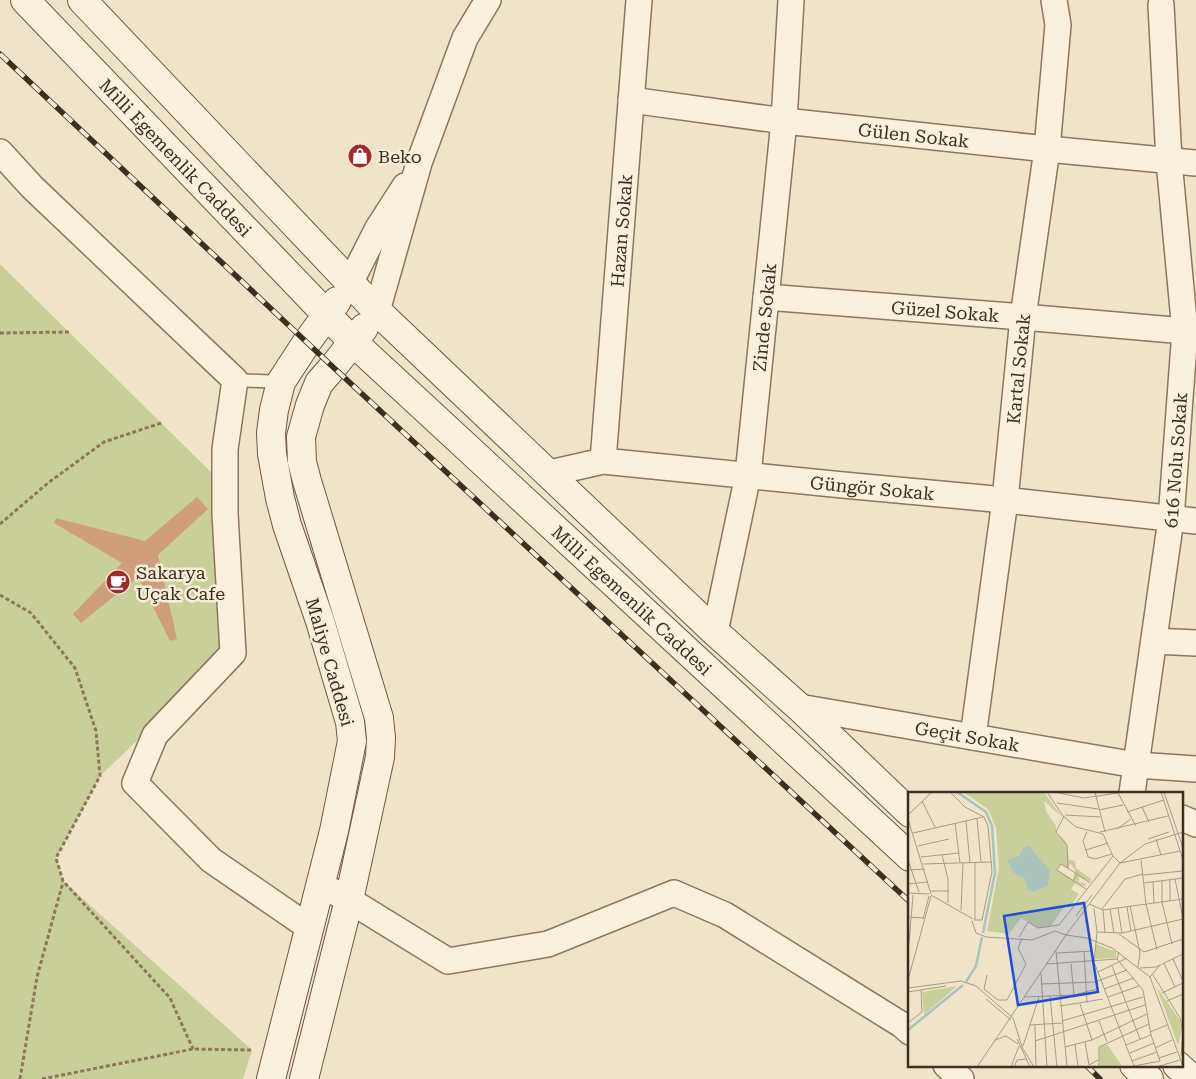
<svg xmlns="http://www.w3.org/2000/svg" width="1196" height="1079" font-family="'Roboto Serif',serif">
<rect width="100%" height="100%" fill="#f0e4c8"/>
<!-- green -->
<path fill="#c9cf9b" d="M 0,264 L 225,486 L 233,649 L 100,776 L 56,858 L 64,882 L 252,1050 L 243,1079 L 0,1079 Z"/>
<!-- building -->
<path fill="#cf9f7d" d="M 197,497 L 208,509 L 158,555 L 177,639 L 170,641 L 138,577 L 81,623 L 73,614 L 122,563 L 54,523 L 56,518 L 145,541 Z"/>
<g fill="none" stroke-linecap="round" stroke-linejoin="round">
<defs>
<path id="service" d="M 235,380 L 281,382"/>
<g id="minor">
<path id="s1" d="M 631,100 L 784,121 L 1047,149 L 1196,163"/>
<path d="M 0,152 L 32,187 L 235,380 L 225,449 L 225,514 L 233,653 L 155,735 L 135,783 L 211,860 L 310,928"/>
<path d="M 350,283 L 378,228 L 405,186"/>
<path id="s2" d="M 766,297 L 1023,317 L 1185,331"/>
<path d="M 377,311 L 419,163 L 465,38 L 488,0"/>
<path id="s3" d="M 603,461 L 639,0"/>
<path id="s4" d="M 550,473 L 603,461 L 843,485 L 1005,500 L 1196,521"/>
<path id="s5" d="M 715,632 L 748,475 L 784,121 L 791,0"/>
<path d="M 1154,641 L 1196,643"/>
<path id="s6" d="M 799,707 L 1136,765 L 1196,769"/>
<path id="s7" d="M 973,737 L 1005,500 L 1023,317 L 1047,149 L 1058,25 L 1054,0"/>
<path id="s8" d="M 1132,793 L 1171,519 L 1185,331 L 1169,161 L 1161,5"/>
<path d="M 1182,818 L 1196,824"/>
<path d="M 321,885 L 349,900 L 448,961 L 548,944 L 674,893 L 725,915 L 902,1025 L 910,1032"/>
<path d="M 946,1065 L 961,1079"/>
</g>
<g id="secondary">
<path id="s9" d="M 25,0 L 353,342 L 910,857"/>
<path d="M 82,0 L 377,311 L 715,632 L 799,707 L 910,813"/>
<path d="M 1134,1065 L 1149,1079"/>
<path d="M 1177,1065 L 1192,1079"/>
<path d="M 271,1079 L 334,831 L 352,741 L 350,722 L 320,621 L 287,525 L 280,498 L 272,454 L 271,433 L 274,410 L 281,382 L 307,342 L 337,301"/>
<path d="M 304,1079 L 349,900 L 380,757 L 381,738 L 379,718 L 307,481 L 302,462 L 301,437 L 310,405 L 319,383 L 333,367 L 364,328"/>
</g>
</defs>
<!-- service casing -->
<use href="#service" stroke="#8d765c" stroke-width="15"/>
<!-- minor casing -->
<use href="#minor" stroke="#8d765c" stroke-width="28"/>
<!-- secondary casing -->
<use href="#secondary" stroke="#6f573f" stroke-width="30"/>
<!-- path -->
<path stroke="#8d765c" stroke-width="3" stroke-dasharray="4 2.5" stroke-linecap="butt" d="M 0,333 L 69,332
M 0,524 L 48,483 L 104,442 L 161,423
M 0,595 L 31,613 L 75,668 L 96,731 L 100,776 L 56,858 L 63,881 L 170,998 L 193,1049
M 20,1079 L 37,977 L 63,882
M 42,1079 L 193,1049 L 251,1050"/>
<!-- service -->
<use href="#service" stroke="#faf1dc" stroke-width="12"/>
<!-- minor -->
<use href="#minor" stroke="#faf1dc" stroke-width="25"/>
<!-- secondary -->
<use href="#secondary" stroke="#faf1dc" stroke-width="28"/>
<defs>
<path id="rail" d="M 0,54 L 333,367 L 910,902
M 1086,1065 L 1100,1079"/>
</defs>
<!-- rail casing -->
<use href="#rail" stroke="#3d2e20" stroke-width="5.5"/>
<!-- rail -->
<use href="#rail" stroke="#f7eed8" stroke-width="4" stroke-dasharray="11" stroke-linecap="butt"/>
</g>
<!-- icons -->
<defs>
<symbol id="shop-disc" viewBox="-11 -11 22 22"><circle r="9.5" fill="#9e2a2b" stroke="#f7eed8"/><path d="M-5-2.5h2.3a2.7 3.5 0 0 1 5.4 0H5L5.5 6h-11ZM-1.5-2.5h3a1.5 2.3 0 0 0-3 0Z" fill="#fff"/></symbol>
<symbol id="cafe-disc" viewBox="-11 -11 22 22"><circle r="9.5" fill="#9e2a2b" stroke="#f7eed8"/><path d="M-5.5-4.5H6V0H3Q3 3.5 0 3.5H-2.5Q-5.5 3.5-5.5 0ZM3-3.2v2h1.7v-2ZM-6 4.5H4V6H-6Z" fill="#fff"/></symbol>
</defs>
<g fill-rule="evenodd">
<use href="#shop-disc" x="346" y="142" width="28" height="28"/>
<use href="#cafe-disc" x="104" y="568" width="28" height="28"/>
</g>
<g text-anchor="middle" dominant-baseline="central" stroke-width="5" stroke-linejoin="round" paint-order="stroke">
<!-- street labels -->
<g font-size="18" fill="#3d2e20" stroke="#f7eed8">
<text stroke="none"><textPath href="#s1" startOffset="285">Gülen Sokak</textPath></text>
<text stroke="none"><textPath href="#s9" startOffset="218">Milli Egemenlik Caddesi</textPath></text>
<text stroke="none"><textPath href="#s3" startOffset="231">Hazan Sokak</textPath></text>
<text stroke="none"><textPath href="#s2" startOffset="180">Güzel Sokak</textPath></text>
<text stroke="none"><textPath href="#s5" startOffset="319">Zinde Sokak</textPath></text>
<text stroke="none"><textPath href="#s7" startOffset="371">Kartal Sokak</textPath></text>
<text stroke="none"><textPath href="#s8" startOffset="336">616 Nolu Sokak</textPath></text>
<text stroke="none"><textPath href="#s4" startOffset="325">Güngör Sokak</textPath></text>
<text stroke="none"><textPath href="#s9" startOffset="854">Milli Egemenlik Caddesi</textPath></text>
<text transform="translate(330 662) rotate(74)">Maliye Caddesi</text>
<text stroke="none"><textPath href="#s6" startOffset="171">Geçit Sokak</textPath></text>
</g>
<!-- poi labels -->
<g font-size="18" fill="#3d2e20" stroke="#f7eed8" text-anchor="start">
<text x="378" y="156">Beko</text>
<text x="136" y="572">Sakarya<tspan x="136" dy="21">Uçak Cafe</tspan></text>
</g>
</g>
<!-- overview -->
<g transform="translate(908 792)">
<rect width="275" height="275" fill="#f0e4c8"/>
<path d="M 55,0 L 136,0 L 154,25 L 136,9 L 138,19 L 148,34 L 148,41 L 158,50 L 161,68 L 167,69 L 168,76 L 183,87 L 183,90 L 171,85 L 171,90 L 177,91 L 178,95 L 167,91 L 163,97 L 171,102 L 162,115 L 158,112 L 143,134 L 131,136 L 113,126 L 101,142 L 79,139 L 91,76 L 88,36 L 80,17 ZM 162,71 L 167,78 L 165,87 L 149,78 L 153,72 L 160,76 ZM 188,152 L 208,160 L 208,166 L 187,167 ZM 49,194 L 17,222 L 16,222 L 14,200 ZM 248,194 L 271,227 L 274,237 L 270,253 ZM 199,252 L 214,274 L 217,275 L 192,275 L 191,256 Z" fill="#c9cf9b" fill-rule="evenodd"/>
<path d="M 121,54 L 142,79 L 140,93 L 125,100 L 120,98 L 117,87 L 106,81 L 99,68 L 111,64 L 116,55 Z" fill="#a9c4bc"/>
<path fill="none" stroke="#a9c4bc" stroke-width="2.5" d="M 49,0 L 78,20 L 84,34 L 87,81 L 75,141M 58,190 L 68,174 L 74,145M 0,238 L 55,193"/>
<path fill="none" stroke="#a89b85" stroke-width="1" d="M 42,0 L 57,15 L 76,25 L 80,34 L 84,80 L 74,128 L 66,128M 139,0 L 155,24 L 168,35 L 195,42 L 205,64 L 212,71 L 272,59M 146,0 L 176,6 L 210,1M 187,0 L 197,40M 253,0 L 275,68M 256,0 L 275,56M 210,1 L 228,34M 14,9 L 27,35M 149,11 L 190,17M 234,15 L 241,30M 191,18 L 215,13M 219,20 L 256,8M 0,23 L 24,0M 157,23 L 192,25M 156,24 L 148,40 L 159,53 L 160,76M 0,27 L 23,102M 69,27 L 73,70M 58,29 L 62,71M 47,31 L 52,71M 209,37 L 223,27M 179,40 L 175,49 L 180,65 L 187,67 L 204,62M 192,40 L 260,24M 5,41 L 75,25M 240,47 L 261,40M 248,47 L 253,63M 10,54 L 41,47M 178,58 L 200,51M 34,63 L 40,87 L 40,111M 13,65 L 51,61M 0,68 L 11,100M 233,68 L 238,112 L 249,158M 15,72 L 84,70M 0,78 L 17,77M 235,83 L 275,79M 267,87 L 275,126M 262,88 L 262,109M 165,89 L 149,78 L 153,72 L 169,82M 254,89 L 254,110 L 264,152M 245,90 L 246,111M 236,91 L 275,86M 0,92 L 20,90M 178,97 L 165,89 L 169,82 L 182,91M 23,99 L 41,99M 0,101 L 21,102M 23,103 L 65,127M 181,112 L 195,118 L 275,107M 222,114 L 232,161 L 230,175M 219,115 L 223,139M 186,116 L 189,140 L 186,170 L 226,274 L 252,269 L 243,243 L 235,198 L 209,167M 210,116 L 214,141M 194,117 L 217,87 L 235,82M 202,117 L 206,141M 53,118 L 55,71M 195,118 L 197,140M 168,124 L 184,103M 0,125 L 15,126M 15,127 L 21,104M 67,128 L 67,70M 64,129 L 68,141 L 78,145 L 124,148 L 147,139 L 158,143M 189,140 L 214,141 L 275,127M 211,142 L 236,160 L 275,147M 158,143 L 179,146 L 204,156 L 242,185 L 252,173M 111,145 L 120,130 L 130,136 L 151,133 L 205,64M 1,151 L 5,103M 148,159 L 159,275M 176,159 L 179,211M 149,161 L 185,159M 265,167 L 275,189M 256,171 L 267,195M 138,172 L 209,167 L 211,160M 163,172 L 166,203M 204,174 L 232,247M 232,176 L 248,175 L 275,162M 190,180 L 219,166M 133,181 L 139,275M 79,183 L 76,197 L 90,208 L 99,208 L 118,172 L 110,156 L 114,146M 245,183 L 272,226 L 275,239M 242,185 L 275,274M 0,188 L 23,104M 133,192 L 187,190 L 219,178M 0,196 L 53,189 L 68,194 L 105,226 L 114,255 L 126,275M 196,197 L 226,186M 0,200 L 38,194M 254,201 L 275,191M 142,204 L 149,275M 116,205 L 166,203 L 189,197M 200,205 L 231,194M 78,207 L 103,228M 259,209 L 275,202M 172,212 L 184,248M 152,214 L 195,207M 154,229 L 235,205M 191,229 L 199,250M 0,231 L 14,220 L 13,198M 122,233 L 154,231M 127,233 L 128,275M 242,240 L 259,233M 109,247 L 122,275M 87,248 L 98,244 L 110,252M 127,249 L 237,213M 177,250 L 181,273 L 190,268M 167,252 L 170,275M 218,253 L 243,243M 115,254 L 131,205M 157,255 L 184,248 L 239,222M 247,256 L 264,248M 222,261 L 246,251M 273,264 L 275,240M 251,266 L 269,260M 224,269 L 249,260M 69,275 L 158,143 L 212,71 L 237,52 L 275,40M 103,275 L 111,254M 106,275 L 109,268 L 118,267M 191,275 L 191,255 L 241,232M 248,275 L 272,268"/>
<path fill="#1d4ed8" fill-opacity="0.15" stroke="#1d4ed8" stroke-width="2.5" d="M 176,111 L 190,200 L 110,213 L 96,124 Z"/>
<rect width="275" height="275" fill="none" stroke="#3d2e20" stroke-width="2.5"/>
</g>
</svg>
